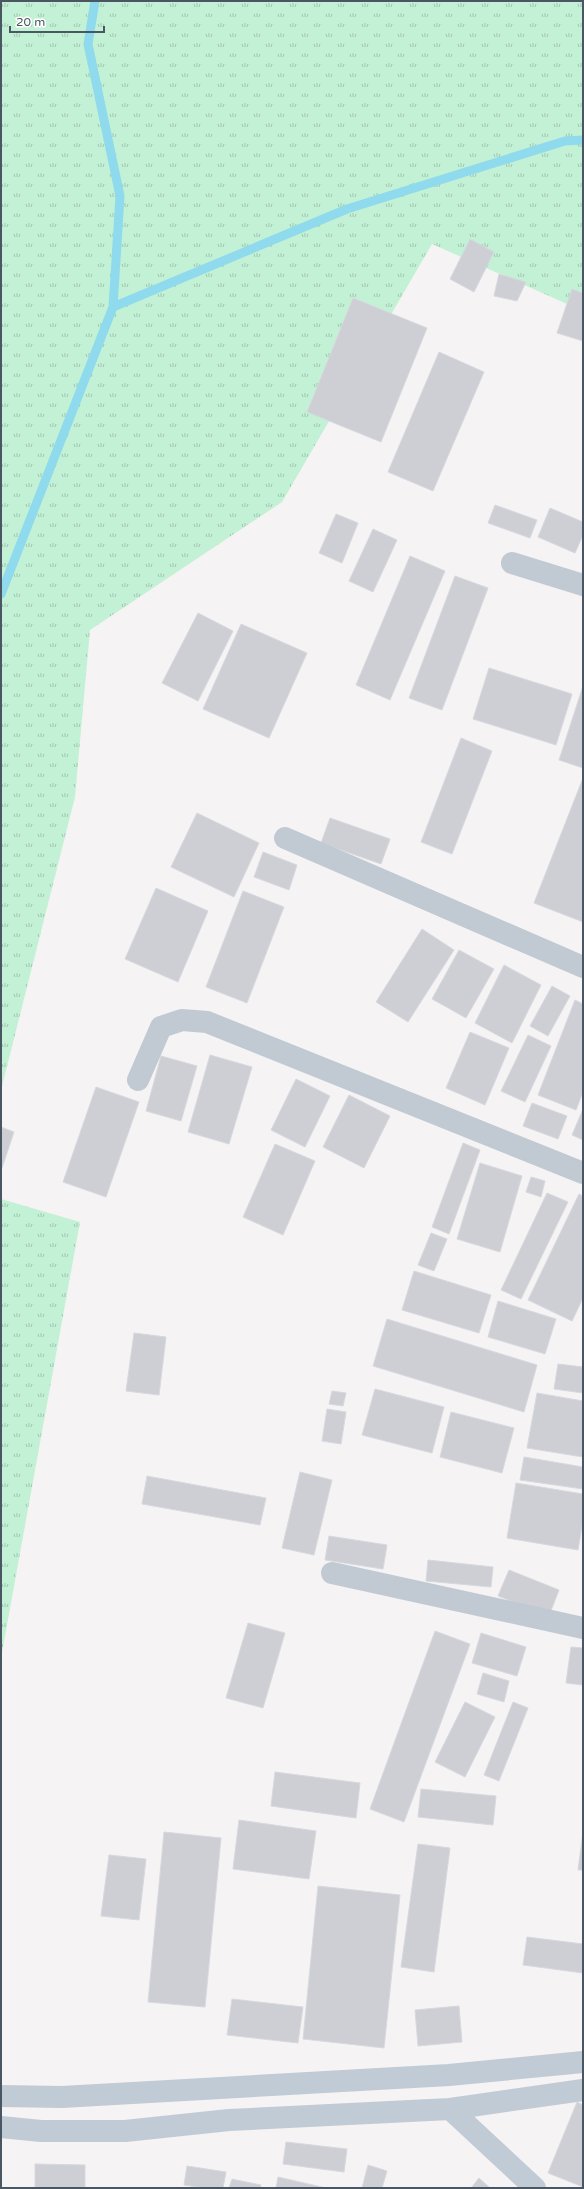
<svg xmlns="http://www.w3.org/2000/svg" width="584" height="2189" font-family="'Varela Round',sans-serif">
<defs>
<pattern id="grass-tufts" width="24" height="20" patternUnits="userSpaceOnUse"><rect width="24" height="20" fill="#c3f1d5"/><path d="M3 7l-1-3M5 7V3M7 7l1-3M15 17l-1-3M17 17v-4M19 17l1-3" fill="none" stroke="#a0c6b0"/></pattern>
</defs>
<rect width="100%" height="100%" fill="#f5f3f3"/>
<!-- grass -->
<path fill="url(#grass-tufts)" d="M 1,1 L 583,1 L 583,311 L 432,244 L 282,502 L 90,630 L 75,797 L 1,1090 Z
M 1,1199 L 80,1222 L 1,1658 Z"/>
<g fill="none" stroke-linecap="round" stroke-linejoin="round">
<!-- stream -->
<path stroke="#90daee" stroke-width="9" d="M 113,307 L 347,209 L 565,141 L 583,140
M 1,594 L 113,307 L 120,196 L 88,44 L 95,1"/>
</g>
<!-- building -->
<path fill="#cdcfd5" stroke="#d7d9de" d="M 470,239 L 494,252 L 474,292 L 450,279 Z
M 499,274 L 526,282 L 517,301 L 494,296 Z
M 572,289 L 583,293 L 583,341 L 557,333 Z
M 353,298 L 427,328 L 381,442 L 307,412 Z
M 439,352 L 484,372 L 433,491 L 388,472 Z
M 495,505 L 537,520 L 530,538 L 488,523 Z
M 550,508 L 583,522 L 583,535 L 575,553 L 538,537 Z
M 336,514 L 358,523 L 342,563 L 319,553 Z
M 373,529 L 397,540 L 373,592 L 349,581 Z
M 410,556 L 445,571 L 390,700 L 356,685 Z
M 455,576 L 488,588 L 442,710 L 409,698 Z
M 198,613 L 233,631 L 198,701 L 162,683 Z
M 241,624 L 307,653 L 269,738 L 203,709 Z
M 489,668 L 572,694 L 556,745 L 473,719 Z
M 583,686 L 583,768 L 559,760 Z
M 461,738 L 492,751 L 452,854 L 421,842 Z
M 583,778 L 583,922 L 534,903 Z
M 197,813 L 259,843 L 234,897 L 171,867 Z
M 330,818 L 390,839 L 381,864 L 321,843 Z
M 263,852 L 297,865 L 289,890 L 254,877 Z
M 156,888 L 208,911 L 178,982 L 125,959 Z
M 243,891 L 284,907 L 247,1003 L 206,987 Z
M 422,929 L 454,950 L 408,1022 L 376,1002 Z
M 459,950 L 494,969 L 466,1018 L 432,999 Z
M 504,965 L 541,985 L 512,1043 L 475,1023 Z
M 552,986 L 570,996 L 548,1036 L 530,1026 Z
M 575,1000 L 583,1004 L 583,1092 L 576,1110 L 538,1095 Z
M 470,1032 L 509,1048 L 485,1105 L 446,1088 Z
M 528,1035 L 551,1046 L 525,1102 L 501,1091 Z
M 210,1055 L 252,1067 L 229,1144 L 188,1132 Z
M 161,1056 L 197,1066 L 181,1121 L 146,1111 Z
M 296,1079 L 330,1096 L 305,1147 L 271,1130 Z
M 96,1087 L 139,1102 L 106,1197 L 63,1182 Z
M 349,1095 L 390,1116 L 364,1168 L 323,1147 Z
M 532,1103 L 567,1116 L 558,1139 L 523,1126 Z
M 583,1109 L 583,1140 L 572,1135 Z
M 1,1127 L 14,1132 L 2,1168 L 1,1167 Z
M 463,1143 L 480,1150 L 449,1234 L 432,1227 Z
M 275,1144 L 315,1161 L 283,1235 L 243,1217 Z
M 480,1163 L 522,1176 L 500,1252 L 457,1239 Z
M 531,1177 L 545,1181 L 541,1197 L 526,1192 Z
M 547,1193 L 568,1202 L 521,1299 L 501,1290 Z
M 579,1194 L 583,1196 L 583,1298 L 572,1321 L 528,1300 Z
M 431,1233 L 447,1239 L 434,1271 L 418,1265 Z
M 414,1271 L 491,1295 L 479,1333 L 402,1310 Z
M 498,1301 L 556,1319 L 545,1354 L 488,1337 Z
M 387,1319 L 537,1365 L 524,1412 L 373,1366 Z
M 134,1333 L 166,1337 L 159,1395 L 126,1391 Z
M 558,1364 L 583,1367 L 583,1393 L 554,1389 Z
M 375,1389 L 444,1407 L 432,1453 L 362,1435 Z
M 332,1391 L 346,1393 L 343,1406 L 329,1404 Z
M 537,1393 L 583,1401 L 583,1457 L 527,1448 Z
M 327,1409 L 346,1412 L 341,1444 L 322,1441 Z
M 451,1412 L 514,1428 L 502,1473 L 440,1457 Z
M 524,1457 L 583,1467 L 583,1489 L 520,1480 Z
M 300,1472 L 332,1480 L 314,1555 L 282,1548 Z
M 147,1476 L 266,1498 L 260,1525 L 142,1504 Z
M 516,1483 L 583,1494 L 583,1521 L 578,1550 L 507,1538 Z
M 329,1536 L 387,1545 L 383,1569 L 325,1560 Z
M 428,1560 L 493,1567 L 491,1587 L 426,1581 Z
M 509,1570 L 559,1590 L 549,1616 L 498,1596 Z
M 248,1623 L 285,1633 L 263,1708 L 226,1698 Z
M 435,1631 L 470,1644 L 404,1822 L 370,1809 Z
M 481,1633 L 526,1647 L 517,1676 L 472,1663 Z
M 571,1647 L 583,1648 L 583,1685 L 566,1683 Z
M 483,1673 L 509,1681 L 504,1702 L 477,1694 Z
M 465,1702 L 495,1717 L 465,1777 L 435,1762 Z
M 513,1702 L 528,1708 L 499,1781 L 484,1775 Z
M 275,1772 L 360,1783 L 356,1818 L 271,1806 Z
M 421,1789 L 496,1796 L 493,1825 L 418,1817 Z
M 239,1820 L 316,1831 L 309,1879 L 233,1869 Z
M 164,1832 L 221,1838 L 205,2007 L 148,2002 Z
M 583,1832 L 583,1870 L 578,1870 Z
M 418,1844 L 450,1848 L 434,1972 L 401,1967 Z
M 109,1855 L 146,1859 L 139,1920 L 101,1916 Z
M 318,1886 L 400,1895 L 384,2048 L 303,2039 Z
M 527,1937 L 583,1944 L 583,1973 L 523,1965 Z
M 232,1999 L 303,2007 L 298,2043 L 227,2035 Z
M 459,2006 L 462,2042 L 418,2046 L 415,2010 Z
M 577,2102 L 583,2105 L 583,2187 L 548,2173 Z
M 286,2142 L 347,2149 L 344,2172 L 283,2164 Z
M 35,2164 L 85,2165 L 85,2188 L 35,2188 Z
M 368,2165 L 387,2171 L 382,2188 L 362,2188 Z
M 187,2166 L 226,2172 L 223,2188 L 204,2188 L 184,2185 Z
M 278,2177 L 326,2188 L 276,2188 Z
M 479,2178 L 490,2188 L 471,2188 Z
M 232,2179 L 261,2185 L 260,2188 L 229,2188 Z"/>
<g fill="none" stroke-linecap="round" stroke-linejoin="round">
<!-- street -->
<path stroke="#c1cad2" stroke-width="22" d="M 512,563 L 583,585
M 285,838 L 583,967
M 138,1080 L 161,1027 L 182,1020 L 207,1022 L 583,1173
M 332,1573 L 583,1628"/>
<!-- secondary -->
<path stroke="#c1cbd6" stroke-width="22" d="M 1,2096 L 62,2097 L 449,2075 L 583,2062
M 450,2109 L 535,2188
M 1,2127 L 41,2131 L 125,2131 L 229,2120 L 450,2109 L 583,2090"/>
</g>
<!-- border -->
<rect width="584" height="2189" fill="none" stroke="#4a5661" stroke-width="4"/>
<!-- scale -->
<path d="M10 26v6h94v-6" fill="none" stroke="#4a5661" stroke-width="2"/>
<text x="16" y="26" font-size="12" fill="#4a5661" stroke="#ffffff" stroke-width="3" paint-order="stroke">20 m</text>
</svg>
